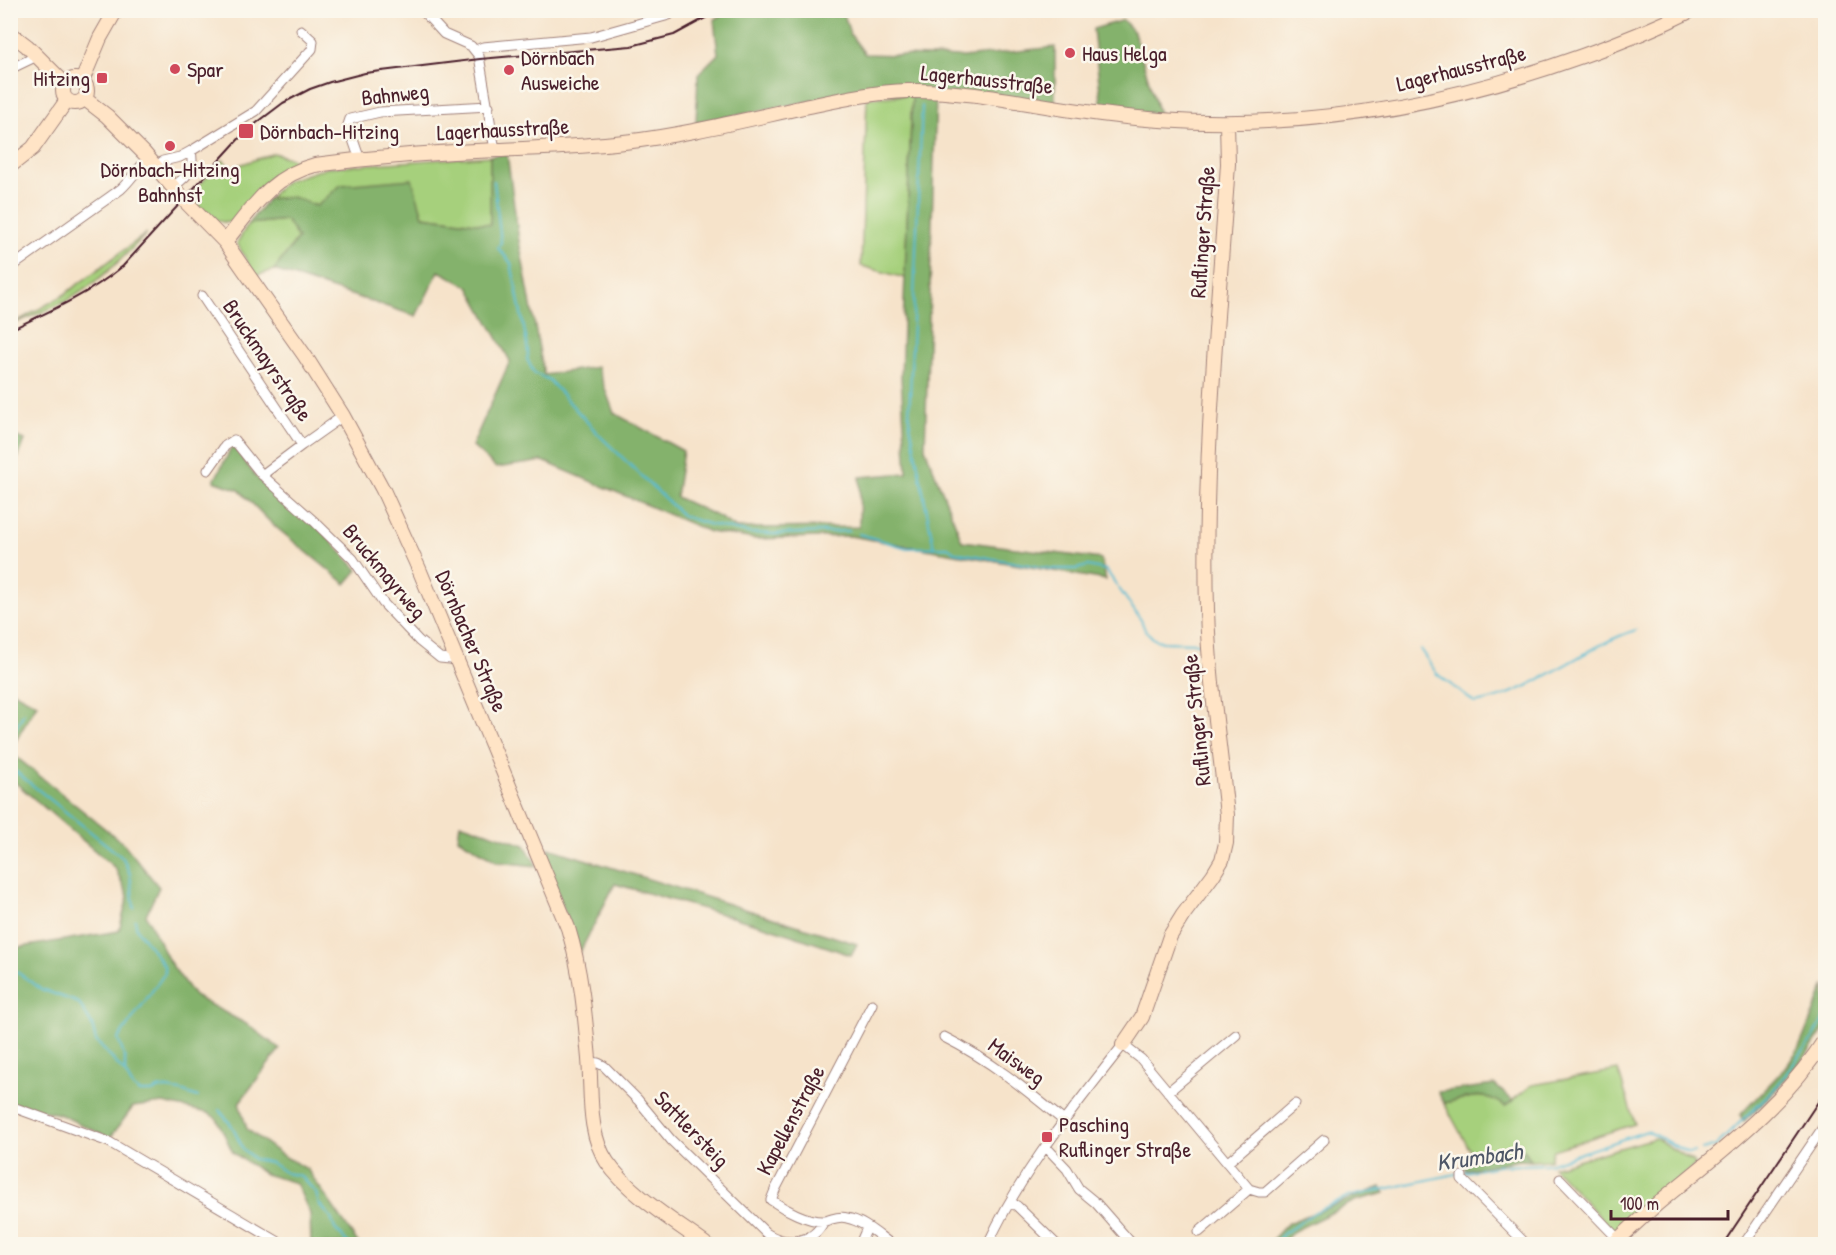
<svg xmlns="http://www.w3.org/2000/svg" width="1836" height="1255" font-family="'Patrick Hand',sans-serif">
<rect width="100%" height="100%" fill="#fbf7ec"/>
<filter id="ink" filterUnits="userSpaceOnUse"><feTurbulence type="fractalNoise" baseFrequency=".0167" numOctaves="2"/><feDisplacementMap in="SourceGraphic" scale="12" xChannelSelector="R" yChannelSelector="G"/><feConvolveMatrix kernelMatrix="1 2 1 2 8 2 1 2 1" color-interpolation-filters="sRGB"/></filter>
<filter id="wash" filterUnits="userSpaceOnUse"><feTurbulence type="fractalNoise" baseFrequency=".008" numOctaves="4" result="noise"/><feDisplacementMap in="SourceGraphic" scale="24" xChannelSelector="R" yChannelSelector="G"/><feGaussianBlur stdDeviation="1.35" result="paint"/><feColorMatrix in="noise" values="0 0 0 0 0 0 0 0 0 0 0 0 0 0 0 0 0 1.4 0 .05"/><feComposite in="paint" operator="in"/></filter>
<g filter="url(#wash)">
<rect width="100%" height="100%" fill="#f6e3ca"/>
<!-- green -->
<path fill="#a6d07c" stroke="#787854" stroke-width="1.5" d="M 912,95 L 905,278 L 861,266 L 867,98 Z
M 274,153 L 298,161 L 269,179 L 232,222 C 215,226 201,207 189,196 L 223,160 L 231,168 Z
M 490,156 L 491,225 L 423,216 L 341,185 L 317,206 L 292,197 L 268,199 L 286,181 L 329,167 Z
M 286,220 L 298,238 L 274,270 L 255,276 L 237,243 L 248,224 Z
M 147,233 C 123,258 100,281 70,299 C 51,309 30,317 11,325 L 62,296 Z
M 1618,1070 L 1635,1124 L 1553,1150 L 1550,1160 L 1531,1161 L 1524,1149 L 1478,1159 L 1473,1156 L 1444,1103 C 1468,1098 1484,1090 1505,1106 L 1532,1085 Z
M 1655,1138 L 1694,1162 L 1695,1165 L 1617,1235 L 1553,1167 Z"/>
<!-- forest -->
<path fill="#84b26c" stroke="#67684c" stroke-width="1.5" d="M 728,11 L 843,11 L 850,34 L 865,54 L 963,57 L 1055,47 L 1055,102 L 859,92 L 696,123 L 698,74 L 718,54 L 714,20 Z
M 1123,20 L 1134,32 L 1159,114 L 1102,109 L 1093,29 Z
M 912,95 L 936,95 L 925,448 L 962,541 L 1101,559 L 1106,580 L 850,536 L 755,539 L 710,532 L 543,461 L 496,468 L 472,446 L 510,361 L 469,287 L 439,271 L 416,316 L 274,270 L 298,238 L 286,220 L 248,224 L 268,199 L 292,197 L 317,206 L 341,185 L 412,179 L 423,216 L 490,225 L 490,156 L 507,154 L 519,241 L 544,375 L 597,367 L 614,413 L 683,451 L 676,497 L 719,517 L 736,528 L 859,527 L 860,477 L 907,473 L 901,378 Z
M 11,435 L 25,440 L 18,458 L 11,457 Z
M 233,445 L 256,477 L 322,531 L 358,570 L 346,584 L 272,524 L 239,490 L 214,481 Z
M 11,690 L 37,704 L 11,749 L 11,721 L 15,714 L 11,712 Z
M 10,752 L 124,844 L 159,887 L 146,915 L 169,961 L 194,996 L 248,1025 L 280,1049 L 239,1103 L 247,1129 L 282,1155 L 307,1169 L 359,1244 L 311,1244 L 310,1214 L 296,1183 L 265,1174 L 233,1153 L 217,1119 L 208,1113 L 163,1103 L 133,1107 L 110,1138 L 59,1114 L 11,1104 L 11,946 L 15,948 L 119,931 L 128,896 L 115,868 L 11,779 Z
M 460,823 L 525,845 L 537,866 L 498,862 L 458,838 Z
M 549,848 L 857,944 L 851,955 L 767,927 L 615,884 L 580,952 L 546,863 Z
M 1825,985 L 1825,1028 L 1804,1059 L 1775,1091 L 1744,1121 L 1740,1115 L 1787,1066 L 1799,1048 Z
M 1495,1085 L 1513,1101 L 1505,1106 C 1484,1090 1468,1098 1444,1103 L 1438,1092 Z
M 1524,1149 L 1531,1161 L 1519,1160 L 1465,1170 L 1464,1163 L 1473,1156 L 1478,1159 Z
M 1381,1187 L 1385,1193 L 1355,1201 L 1294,1231 L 1281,1244 L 1268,1244 L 1288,1223 Z"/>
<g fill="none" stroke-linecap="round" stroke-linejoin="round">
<!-- stream -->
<path stroke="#55bbd3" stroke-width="2" d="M 922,106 L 909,419 L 934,548
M 494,181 L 501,242 L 498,248 L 511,263 L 526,338 C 526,345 530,353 527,359 L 534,373 L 549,380 L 600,436 L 683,516 L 708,524 L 749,533 L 775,534 L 849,531
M 859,534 L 907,548 L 948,547 L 955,552 L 1052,569 L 1076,569 L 1088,566 L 1106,570 L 1141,620 L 1145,630 L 1154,639 L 1163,642 L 1200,643
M 1420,649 L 1437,674 L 1475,703 C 1535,694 1579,648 1636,630
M 10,738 L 24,713
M 10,767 L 123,858 L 130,874 L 134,908
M 10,967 L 41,989 L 79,1003 L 92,1025 L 96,1041 L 125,1073 L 133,1087 L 140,1092 L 152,1092 L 160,1088 L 181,1091 L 198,1097
M 125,1072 L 125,1058 L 118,1039 L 165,973 L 164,966 L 137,929 L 135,920
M 219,1110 L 232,1126 L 243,1149 L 254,1159 L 272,1163 L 286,1173 L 301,1176 L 316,1193 L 319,1204 L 330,1216 L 335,1229 L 349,1244
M 1702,1150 L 1716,1146 L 1777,1086 L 1813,1038 L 1826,1015
M 1274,1244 L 1283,1234 L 1315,1212 L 1347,1197 L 1465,1172 L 1499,1166 L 1548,1164 L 1647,1131 L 1688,1153 L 1695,1152"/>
</g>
</g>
<g filter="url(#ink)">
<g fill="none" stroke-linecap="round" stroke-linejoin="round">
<defs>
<path id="street" d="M 422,10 L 444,34 L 471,46 L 479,56 L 495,150
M 476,50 L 483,47 L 591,37 L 669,15
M 10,69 L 37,56
M 360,160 L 348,125 L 350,119 L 380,112 L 489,106
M 156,167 L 163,161 L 180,157 L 191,151 L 256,111 L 312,49 L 313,41 L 301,30
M 173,187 C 188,175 195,171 191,151
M 10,268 L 121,189 C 132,179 137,168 149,159
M 202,296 L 302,445 L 343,416
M 208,470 L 225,446 L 234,440 L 262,475 L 302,445
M 262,475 L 316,523 L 353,559 L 383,603 L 419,641 L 440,658 L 450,659 L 456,657
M 872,1004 L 775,1190 L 771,1200 C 784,1209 808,1222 824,1221 C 832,1220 838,1215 847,1218 C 863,1221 878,1235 891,1244
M 944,1037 C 990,1060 1024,1088 1064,1121
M 589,1062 L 598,1063 L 604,1066 L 638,1100 L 671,1140 L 766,1233 C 786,1246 813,1244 824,1221
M 1168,1092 L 1236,1035
M 10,1106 L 109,1142 L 282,1244
M 1046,1147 L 1067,1169 L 1079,1189 L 1096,1203 L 1132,1244
M 1227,1163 L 1295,1104
M 1462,1176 L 1462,1179 L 1526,1244
M 1560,1179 L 1619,1240
M 1010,1202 L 1017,1206 L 1056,1244
M 1199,1232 L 1249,1189
M 860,1244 L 867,1228
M 988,1244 C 1021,1171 1074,1108 1123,1045 L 1141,1059 L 1249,1189 L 1259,1192 L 1265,1192 L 1324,1140
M 1744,1244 L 1826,1123"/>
<path id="secondary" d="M 10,33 L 27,46 L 65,84
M63 91a12 12 0 1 1 24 0a12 12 0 1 1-24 0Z
M 82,81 L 100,38 L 116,10
M 85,99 L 107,116 L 144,153 L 183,199 L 225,242 L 243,268 L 305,356 L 343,416 L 383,490 L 419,569 L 568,928 C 581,970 585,1015 589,1059 C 592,1093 587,1132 607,1162 C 628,1193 675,1222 705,1244
M 10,166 L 33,148 L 67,100
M 225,242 C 252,208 271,176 315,165 C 375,157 437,152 498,150 C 540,148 582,147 624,142 C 685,135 744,120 804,107 C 838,100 873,92 908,91 C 951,90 992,97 1034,104 C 1076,111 1118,117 1160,120 C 1304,130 1446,105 1582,56 C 1619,43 1656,28 1692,10
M 1123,1045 L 1142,1017 L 1170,936 L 1183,915 L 1213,875 L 1222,860 L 1226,843 L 1227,815 C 1220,747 1209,678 1207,610 C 1203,461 1218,312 1228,164 L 1227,123
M 1613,1244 C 1628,1231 1642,1217 1657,1204 C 1718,1153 1783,1107 1826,1038"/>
</defs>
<!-- street casing -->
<use href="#street" stroke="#a0817a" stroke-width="11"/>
<!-- secondary casing -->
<use href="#secondary" stroke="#a0817a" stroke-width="16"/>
<!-- street -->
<use href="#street" stroke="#fff" stroke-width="9"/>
<!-- secondary -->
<use href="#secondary" stroke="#ffe4c6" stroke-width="14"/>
<!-- rail -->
<path stroke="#4a1f2b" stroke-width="2" d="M 10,330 C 51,311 89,294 123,266 L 246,131 L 283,103 L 310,89 L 330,82 L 365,73 L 480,59 L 631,46 L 674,35 L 720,10
M 1723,1244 L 1826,1090"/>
</g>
</g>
<!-- markers -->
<g fill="#d1495b" stroke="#fbf7ec" stroke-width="2">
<circle cx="1070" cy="53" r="6"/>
<circle cx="175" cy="69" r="6"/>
<circle cx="509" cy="70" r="6"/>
<rect x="96" y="72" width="12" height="12" rx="3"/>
<rect x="238" y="123" width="16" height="16" rx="3"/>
<circle cx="170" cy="146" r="6"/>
<rect x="1041" y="1131" width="12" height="12" rx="3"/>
</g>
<g text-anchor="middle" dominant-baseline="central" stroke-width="5" stroke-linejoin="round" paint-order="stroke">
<!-- poi labels -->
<g font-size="22" fill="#4a1f2b" stroke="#fbf7ec" text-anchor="start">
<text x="1082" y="53">Haus Helga</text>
<text x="521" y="57">Dörnbach<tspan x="521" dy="25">Ausweiche</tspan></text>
<text x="187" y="69">Spar</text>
<text x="90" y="78" text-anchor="end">Hitzing</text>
<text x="260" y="131">Dörnbach-Hitzing</text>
<text x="170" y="169" text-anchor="middle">Dörnbach-Hitzing<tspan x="170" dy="25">Bahnhst</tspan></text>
<text x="1059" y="1124">Pasching<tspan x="1059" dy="25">Ruflinger Straße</tspan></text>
</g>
<!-- street labels -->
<g font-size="22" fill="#4a1f2b" stroke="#fbf7ec">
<text transform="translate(1461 68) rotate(-14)">Lagerhausstraße</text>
<text transform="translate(987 79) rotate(6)">Lagerhausstraße</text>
<text transform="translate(395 94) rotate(-6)">Bahnweg</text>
<text transform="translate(503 129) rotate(-3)">Lagerhausstraße</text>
<text transform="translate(1202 232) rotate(-86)">Ruflinger Straße</text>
<text transform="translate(268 360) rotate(56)">Bruckmayrstraße</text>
<text transform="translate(385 571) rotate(50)">Bruckmayrweg</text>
<text transform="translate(472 641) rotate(67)">Dörnbacher Straße</text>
<text transform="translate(1196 720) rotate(-96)">Ruflinger Straße</text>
<text transform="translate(1017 1061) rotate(36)">Maisweg</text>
<text transform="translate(790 1120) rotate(-62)">Kapellenstraße</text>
<text transform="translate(692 1129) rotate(46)">Sattlersteig</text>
</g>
<!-- water labels -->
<g font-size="24" font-style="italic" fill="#4e5666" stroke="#fbf7ec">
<text transform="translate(1479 1156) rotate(-8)">Krumbach</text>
</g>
</g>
<!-- margin -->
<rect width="1836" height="1255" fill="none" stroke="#fbf7ec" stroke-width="36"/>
<!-- scale -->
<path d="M1611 1210v9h117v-9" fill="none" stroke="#4a1f2b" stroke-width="3"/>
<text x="1620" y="1210" font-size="18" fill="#4a1f2b" stroke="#fbf7ec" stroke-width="4.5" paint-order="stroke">100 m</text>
</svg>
